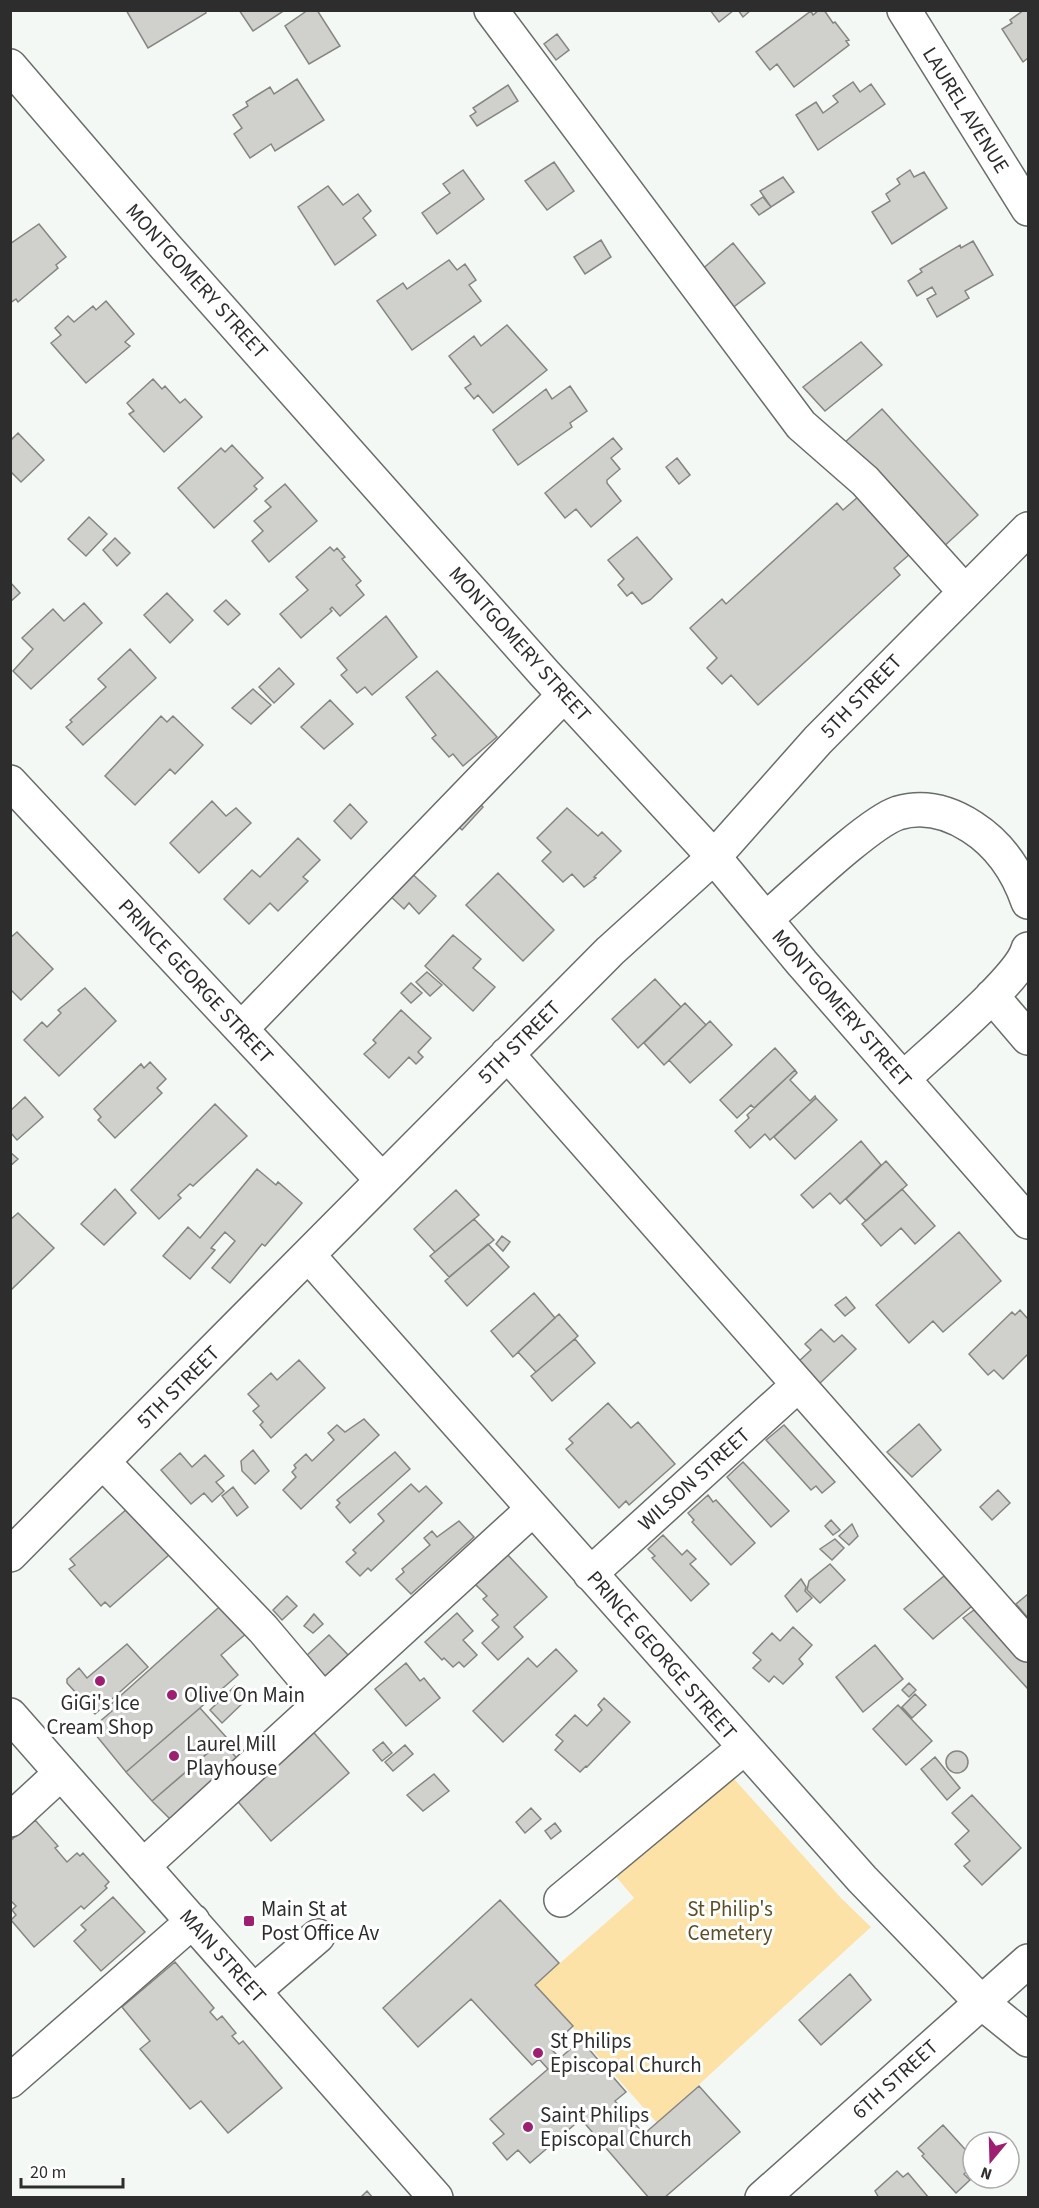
<svg xmlns="http://www.w3.org/2000/svg" width="1039" height="2208" font-family="'Source Sans 3',sans-serif">
<rect width="100%" height="100%" fill="#f4f8f5"/>
<!-- green -->
<path fill="#fde2a7" d="M 726,1770 L 841,1898 L 871,1927 L 657,2123 L 535,1985 L 634,1898 L 613,1873 Z"/>
<!-- building -->
<path fill="#d0d1cd" stroke="#858682" stroke-width="1.5" d="M 126,10 L 205,10 L 206,13 L 148,48 Z
M 239,10 L 285,10 L 253,31 Z
M 308,10 L 317,10 L 340,46 L 309,64 L 285,26 Z
M 710,10 L 734,10 L 719,22 Z
M 738,10 L 751,10 L 743,17 Z
M 819,10 L 824,10 L 833,23 L 835,22 L 849,40 L 846,41 L 849,45 L 794,87 L 777,64 L 770,70 L 756,52 L 811,11 L 813,15 Z
M 1024,10 L 1028,10 L 1028,58 L 1023,62 L 1002,29 L 1012,23 L 1010,20 Z
M 557,34 L 569,50 L 556,60 L 544,44 Z
M 297,79 L 324,120 L 275,151 L 271,144 L 250,158 L 234,134 L 242,128 L 233,115 L 248,106 L 246,102 L 270,87 L 274,94 Z
M 853,82 L 860,92 L 871,84 L 885,104 L 818,150 L 796,115 L 816,102 L 823,113 L 838,102 L 833,96 Z
M 508,85 L 518,101 L 477,126 L 470,116 L 476,112 L 473,108 Z
M 554,162 L 574,191 L 547,210 L 525,181 Z
M 463,170 L 484,199 L 437,234 L 422,213 L 450,193 L 443,184 Z
M 910,170 L 914,177 L 924,172 L 947,208 L 892,244 L 872,212 L 890,201 L 886,194 L 900,184 L 897,179 Z
M 783,177 L 794,192 L 771,207 L 760,191 Z
M 328,186 L 343,205 L 358,194 L 371,211 L 363,218 L 376,235 L 335,265 L 298,207 Z
M 763,197 L 771,207 L 759,215 L 751,205 Z
M 39,224 L 66,257 L 56,265 L 58,268 L 18,302 L 16,299 L 10,303 L 10,244 Z
M 601,240 L 611,257 L 585,274 L 574,257 Z
M 973,241 L 993,275 L 965,291 L 969,298 L 937,317 L 927,299 L 936,294 L 932,287 L 917,296 L 908,281 L 922,272 L 920,269 L 960,245 L 961,248 Z
M 733,243 L 765,283 L 731,309 L 700,271 Z
M 449,260 L 457,270 L 465,264 L 476,280 L 469,285 L 481,301 L 412,350 L 377,301 L 403,283 L 407,289 Z
M 106,301 L 134,334 L 125,342 L 130,346 L 86,383 L 51,343 L 61,335 L 55,328 L 68,316 L 74,322 L 93,306 L 96,310 Z
M 507,325 L 547,370 L 493,413 L 478,395 L 474,399 L 465,388 L 471,384 L 449,356 L 474,336 L 481,346 Z
M 861,342 L 882,365 L 825,411 L 803,387 Z
M 153,379 L 162,389 L 165,386 L 180,403 L 185,399 L 202,417 L 164,452 L 129,414 L 134,411 L 127,403 Z
M 570,386 L 587,411 L 570,423 L 572,427 L 518,465 L 493,430 L 546,389 L 552,399 Z
M 882,409 L 978,515 L 941,549 L 844,443 Z
M 18,433 L 44,460 L 21,482 L 10,471 L 10,441 Z
M 613,438 L 622,449 L 611,458 L 620,469 L 607,480 L 607,483 L 621,501 L 591,527 L 576,509 L 565,518 L 545,493 Z
M 232,445 L 263,478 L 254,486 L 257,489 L 214,528 L 178,488 L 221,448 L 225,452 Z
M 677,458 L 690,475 L 679,484 L 666,467 Z
M 285,484 L 317,521 L 269,562 L 252,541 L 263,531 L 254,521 L 271,507 L 265,501 Z
M 859,496 L 911,553 L 894,568 L 900,575 L 758,705 L 731,675 L 722,684 L 707,668 L 717,658 L 690,628 L 722,599 L 726,604 L 837,503 L 843,510 Z
M 89,517 L 107,534 L 86,556 L 68,539 Z
M 637,537 L 672,579 L 650,600 L 642,604 L 632,592 L 627,596 L 618,585 L 624,579 L 608,560 Z
M 115,538 L 130,553 L 117,566 L 103,550 Z
M 330,547 L 334,551 L 337,548 L 345,557 L 342,559 L 361,581 L 356,585 L 364,595 L 340,616 L 332,607 L 330,609 L 332,611 L 301,638 L 280,614 L 308,590 L 296,577 Z
M 10,582 L 20,593 L 10,602 Z
M 167,593 L 193,620 L 170,643 L 144,615 Z
M 226,600 L 240,614 L 228,625 L 214,611 Z
M 84,603 L 102,623 L 31,689 L 13,671 L 33,649 L 22,638 L 53,609 L 64,621 Z
M 386,616 L 417,657 L 372,695 L 365,687 L 357,693 L 341,675 L 347,670 L 337,658 Z
M 130,649 L 156,678 L 83,745 L 66,727 L 72,722 L 70,720 L 106,687 L 98,679 Z
M 279,668 L 294,684 L 274,703 L 259,687 Z
M 437,671 L 497,737 L 463,766 L 453,754 L 449,757 L 432,738 L 436,735 L 406,697 Z
M 253,689 L 271,705 L 251,724 L 232,708 Z
M 330,700 L 353,724 L 324,749 L 301,727 Z
M 161,716 L 167,722 L 173,716 L 203,745 L 175,774 L 170,769 L 135,805 L 105,776 Z
M 475,799 L 483,807 L 462,830 L 453,821 Z
M 212,801 L 226,816 L 236,808 L 251,823 L 199,873 L 170,843 Z
M 350,804 L 367,822 L 351,839 L 334,821 Z
M 567,808 L 598,836 L 602,832 L 621,851 L 594,877 L 596,878 L 584,887 L 572,874 L 563,882 L 542,861 L 551,852 L 537,838 Z
M 298,838 L 320,860 L 303,877 L 308,881 L 278,911 L 270,903 L 249,924 L 224,899 L 252,870 L 260,877 Z
M 407,869 L 436,896 L 419,914 L 409,903 L 404,909 L 386,892 Z
M 498,873 L 554,930 L 523,961 L 466,905 Z
M 17,932 L 53,969 L 21,1000 L 10,989 L 10,938 Z
M 453,935 L 481,959 L 473,968 L 495,987 L 473,1011 L 425,966 Z
M 427,972 L 442,985 L 430,996 L 416,982 Z
M 655,979 L 681,1007 L 638,1048 L 612,1019 Z
M 411,983 L 422,993 L 411,1003 L 401,993 Z
M 85,988 L 116,1021 L 59,1076 L 24,1040 L 42,1022 L 47,1027 L 61,1013 L 58,1010 Z
M 685,1003 L 706,1025 L 664,1065 L 644,1043 Z
M 401,1010 L 431,1038 L 418,1052 L 423,1057 L 416,1064 L 409,1057 L 389,1078 L 364,1054 L 376,1043 L 373,1040 Z
M 710,1021 L 732,1045 L 690,1083 L 669,1060 Z
M 775,1048 L 795,1070 L 754,1108 L 751,1105 L 737,1118 L 720,1100 Z
M 150,1062 L 166,1079 L 157,1088 L 162,1093 L 115,1138 L 98,1120 L 101,1117 L 94,1109 L 141,1064 L 144,1068 Z
M 795,1070 L 797,1073 L 790,1080 L 810,1101 L 815,1096 L 816,1098 L 770,1140 L 765,1134 L 750,1148 L 735,1131 L 749,1118 L 747,1115 Z
M 25,1097 L 43,1117 L 17,1140 L 10,1132 L 10,1111 Z
M 816,1098 L 837,1120 L 795,1159 L 774,1137 Z
M 215,1104 L 247,1136 L 193,1186 L 190,1184 L 178,1195 L 181,1198 L 159,1219 L 131,1190 Z
M 861,1141 L 881,1165 L 840,1204 L 830,1193 L 813,1208 L 801,1195 Z
M 10,1152 L 18,1159 L 10,1166 Z
M 886,1161 L 907,1185 L 866,1221 L 846,1199 Z
M 257,1169 L 276,1185 L 278,1182 L 302,1203 L 265,1246 L 262,1244 L 230,1283 L 212,1268 L 235,1241 L 225,1232 L 211,1248 L 215,1250 L 190,1279 L 163,1256 L 188,1227 L 200,1238 Z
M 115,1189 L 136,1213 L 104,1245 L 81,1224 Z
M 902,1189 L 935,1226 L 915,1244 L 901,1228 L 881,1246 L 862,1224 Z
M 456,1190 L 479,1215 L 435,1252 L 414,1229 Z
M 18,1213 L 54,1248 L 10,1291 L 10,1220 Z
M 474,1219 L 494,1240 L 449,1277 L 430,1256 Z
M 959,1232 L 1001,1281 L 943,1332 L 933,1321 L 909,1343 L 876,1305 Z
M 502,1236 L 510,1242 L 503,1251 L 496,1244 Z
M 488,1244 L 509,1267 L 467,1306 L 445,1281 Z
M 534,1293 L 555,1318 L 513,1357 L 491,1331 Z
M 846,1297 L 855,1308 L 845,1316 L 835,1305 Z
M 1020,1310 L 1028,1319 L 1028,1354 L 1003,1379 L 994,1370 L 988,1375 L 969,1354 L 1012,1312 L 1015,1315 Z
M 559,1314 L 578,1336 L 536,1372 L 518,1352 Z
M 821,1329 L 834,1342 L 842,1335 L 856,1349 L 819,1384 L 798,1362 L 811,1350 L 805,1344 Z
M 575,1339 L 595,1363 L 552,1401 L 531,1376 Z
M 299,1360 L 325,1388 L 271,1438 L 260,1425 L 263,1422 L 253,1411 L 259,1406 L 248,1394 L 271,1373 L 277,1380 Z
M 608,1403 L 631,1428 L 638,1422 L 675,1464 L 629,1505 L 626,1501 L 619,1508 L 566,1449 L 573,1443 L 569,1439 Z
M 364,1419 L 379,1435 L 301,1509 L 283,1490 L 296,1477 L 292,1472 L 296,1468 L 294,1465 L 306,1454 L 312,1461 L 334,1440 L 328,1433 L 337,1425 L 345,1432 Z
M 919,1424 L 941,1450 L 912,1477 L 887,1452 Z
M 784,1425 L 835,1482 L 822,1493 L 816,1486 L 811,1490 L 766,1440 Z
M 253,1450 L 269,1471 L 255,1484 L 242,1471 L 241,1461 Z
M 395,1452 L 410,1469 L 350,1523 L 336,1507 L 340,1503 L 337,1500 Z
M 180,1453 L 192,1467 L 205,1455 L 224,1476 L 216,1482 L 224,1491 L 212,1502 L 204,1493 L 191,1504 L 161,1470 Z
M 743,1462 L 789,1511 L 771,1527 L 727,1477 Z
M 411,1484 L 419,1492 L 426,1486 L 442,1503 L 371,1571 L 368,1568 L 360,1576 L 346,1562 L 356,1553 L 353,1550 L 384,1521 L 378,1514 Z
M 233,1487 L 248,1507 L 237,1516 L 222,1496 Z
M 998,1490 L 1010,1503 L 992,1520 L 980,1507 Z
M 708,1495 L 713,1502 L 716,1500 L 755,1543 L 731,1565 L 692,1522 L 694,1520 L 688,1513 Z
M 128,1508 L 169,1555 L 110,1607 L 105,1602 L 101,1606 L 69,1569 L 75,1565 L 70,1559 Z
M 831,1520 L 840,1530 L 833,1535 L 825,1526 Z
M 459,1521 L 474,1537 L 411,1594 L 396,1579 L 404,1572 L 402,1569 L 430,1545 L 424,1538 L 432,1531 L 437,1537 Z
M 852,1524 L 858,1536 L 849,1545 L 839,1536 Z
M 663,1535 L 682,1555 L 687,1550 L 696,1559 L 690,1564 L 709,1584 L 691,1601 L 652,1558 L 655,1556 L 648,1549 Z
M 835,1539 L 844,1548 L 832,1560 L 820,1549 Z
M 505,1552 L 547,1597 L 514,1627 L 523,1637 L 498,1660 L 482,1643 L 499,1627 L 492,1620 L 498,1615 L 483,1599 L 487,1596 L 473,1582 Z
M 830,1564 L 845,1580 L 820,1603 L 807,1590 L 809,1581 Z
M 944,1576 L 972,1606 L 933,1639 L 904,1609 Z
M 801,1579 L 806,1587 L 805,1591 L 812,1598 L 797,1612 L 785,1596 Z
M 1028,1594 L 1028,1618 L 1016,1604 Z
M 287,1596 L 297,1606 L 282,1620 L 273,1610 Z
M 227,1600 L 254,1627 L 221,1655 L 238,1675 L 126,1772 L 91,1729 L 112,1711 L 108,1707 Z
M 974,1610 L 1010,1645 L 1028,1645 L 1028,1689 L 963,1618 Z
M 457,1613 L 473,1631 L 463,1640 L 477,1655 L 464,1667 L 459,1662 L 453,1667 L 444,1658 L 442,1660 L 425,1642 Z
M 314,1614 L 323,1624 L 313,1633 L 304,1626 Z
M 793,1627 L 812,1645 L 799,1659 L 803,1664 L 783,1684 L 774,1676 L 769,1682 L 753,1668 L 761,1660 L 753,1653 L 772,1633 L 780,1641 Z
M 329,1635 L 352,1659 L 328,1682 L 305,1657 Z
M 127,1644 L 148,1667 L 95,1714 L 67,1683 L 67,1679 L 79,1668 L 87,1678 Z
M 875,1645 L 903,1679 L 863,1712 L 836,1677 Z
M 556,1649 L 577,1671 L 503,1742 L 473,1711 L 528,1658 L 537,1667 Z
M 406,1663 L 420,1681 L 424,1678 L 440,1698 L 406,1726 L 375,1689 Z
M 909,1683 L 916,1690 L 909,1697 L 902,1690 Z
M 235,1686 L 247,1699 L 222,1723 L 210,1710 Z
M 915,1694 L 926,1705 L 912,1718 L 902,1707 Z
M 604,1698 L 630,1722 L 587,1767 L 586,1766 L 580,1772 L 555,1750 L 563,1741 L 556,1735 L 575,1715 L 587,1726 L 602,1710 L 598,1705 Z
M 898,1705 L 932,1741 L 906,1765 L 873,1729 Z
M 200,1708 L 226,1737 L 152,1801 L 126,1772 Z
M 308,1726 L 349,1773 L 271,1841 L 230,1792 Z
M 222,1741 L 241,1763 L 174,1823 L 152,1801 Z
M 383,1742 L 392,1753 L 382,1761 L 373,1750 Z
M 405,1745 L 413,1754 L 393,1771 L 385,1762 Z
M946 1762a11 11 0 1 1 22 0a11 11 0 1 1-22 0Z
M 935,1757 L 960,1788 L 947,1800 L 921,1769 Z
M 434,1774 L 449,1791 L 423,1811 L 407,1795 Z
M 972,1795 L 1021,1848 L 982,1885 L 964,1866 L 970,1861 L 955,1844 L 969,1831 L 952,1813 Z
M 531,1808 L 541,1819 L 525,1833 L 516,1822 Z
M 35,1820 L 58,1846 L 55,1848 L 67,1862 L 77,1853 L 80,1856 L 83,1853 L 109,1882 L 105,1886 L 107,1888 L 84,1909 L 81,1906 L 34,1947 L 11,1920 L 16,1915 L 12,1910 L 16,1906 L 10,1900 L 10,1841 Z
M 555,1823 L 561,1831 L 551,1839 L 545,1831 Z
M 113,1897 L 145,1932 L 101,1971 L 74,1941 L 86,1930 L 81,1925 Z
M 500,1900 L 559,1963 L 535,1985 L 573,2026 L 550,2048 L 560,2058 L 581,2040 L 626,2092 L 615,2101 L 644,2134 L 699,2086 L 740,2132 L 664,2198 L 649,2198 L 581,2119 L 530,2163 L 518,2150 L 507,2160 L 493,2143 L 504,2134 L 490,2119 L 548,2069 L 539,2059 L 532,2065 L 471,1999 L 418,2047 L 383,2008 Z
M 175,1962 L 214,2008 L 210,2012 L 217,2020 L 222,2016 L 236,2033 L 232,2036 L 239,2044 L 243,2041 L 282,2088 L 228,2133 L 201,2101 L 190,2109 L 140,2049 L 150,2041 L 122,2007 Z
M 850,1974 L 871,2000 L 821,2045 L 799,2020 Z
M 943,2125 L 973,2158 L 973,2166 L 964,2174 L 970,2180 L 956,2193 L 922,2156 L 924,2154 L 918,2148 Z
M 897,2171 L 903,2177 L 908,2173 L 929,2198 L 879,2198 L 875,2191 Z
M 367,2191 L 373,2198 L 360,2198 Z"/>
<g fill="none" stroke-linecap="round" stroke-linejoin="round">
<defs>
<path id="minor" d="M 491,10 L 801,425 L 865,481 L 965,592
M 904,10 L 1028,209
M 10,66 L 164,245 L 545,674 L 714,857 L 802,963 L 1028,1222
M 10,782 L 382,1180
M 766,919 C 794,895 868,823 898,813 C 925,805 949,812 972,827 C 1000,845 1017,870 1028,902
M 992,996 L 1028,1038
M 241,1029 L 564,695
M 507,1054 L 1028,1645
M 903,1079 C 930,1053 1020,979 1028,949
M 309,1256 L 862,1879 L 981,2002 L 1028,2040
M 103,1462 L 263,1629 L 323,1700
M 10,1555 L 610,951 L 714,857 L 818,740 L 1028,529
M 590,1574 L 798,1385
M 10,1715 L 436,2198
M 10,1820 L 61,1773
M 143,1866 L 533,1509
M 561,1900 L 744,1748
M 254,1991 L 318,1936
M 10,2081 L 193,1921
M 762,2198 L 1028,1961"/>
</defs>
<!-- minor casing -->
<use href="#minor" stroke="#696d6a" stroke-width="36"/>
<!-- minor -->
<use href="#minor" stroke="#fff" stroke-width="33"/>
</g>
<!-- markers -->
<g fill="#9e1f72" stroke="#fff" stroke-width="2">
<circle cx="100" cy="1681" r="6"/>
<circle cx="172" cy="1695" r="6"/>
<circle cx="174" cy="1756" r="6"/>
<rect x="243" y="1915" width="12" height="12" rx="3"/>
<circle cx="538" cy="2053" r="6"/>
<circle cx="528" cy="2127" r="6"/>
</g>
<g text-anchor="middle" dominant-baseline="central" stroke-width="6" stroke-linejoin="round" paint-order="stroke">
<!-- street labels -->
<g font-size="21" fill="#2c2d2c" stroke="#fff">
<text transform="translate(966 110) rotate(58)">LAUREL AVENUE</text>
<text transform="translate(197 281) rotate(48)">MONTGOMERY STREET</text>
<text transform="translate(520 644) rotate(48)">MONTGOMERY STREET</text>
<text transform="translate(861 696) rotate(-46)">5TH STREET</text>
<text transform="translate(196 981) rotate(47)">PRINCE GEORGE STREET</text>
<text transform="translate(842 1008) rotate(49)">MONTGOMERY STREET</text>
<text transform="translate(519 1042) rotate(-45)">5TH STREET</text>
<text transform="translate(178 1387) rotate(-45)">5TH STREET</text>
<text transform="translate(694 1479) rotate(-42)">WILSON STREET</text>
<text transform="translate(662 1655) rotate(49)">PRINCE GEORGE STREET</text>
<text transform="translate(223 1956) rotate(48)">MAIN STREET</text>
<text transform="translate(895 2079) rotate(-42)">6TH STREET</text>
</g>
<!-- poi labels -->
<g font-size="21" fill="#2c2d2c" stroke="#fff" text-anchor="start">
<text x="184" y="1695">Olive On Main</text>
<text x="100" y="1703" text-anchor="middle">GiGi's Ice<tspan x="100" dy="24">Cream Shop</tspan></text>
<text x="186" y="1744">Laurel Mill<tspan x="186" dy="24">Playhouse</tspan></text>
<text x="261" y="1909">Main St at<tspan x="261" dy="24">Post Office Av</tspan></text>
<text x="550" y="2041">St Philips<tspan x="550" dy="24">Episcopal Church</tspan></text>
<text x="540" y="2115">Saint Philips<tspan x="540" dy="24">Episcopal Church</tspan></text>
</g>
<!-- park labels -->
<g font-size="21" fill="#5e4d25" stroke="#fff">
<text x="730" y="1909">St Philip's<tspan x="730" dy="24">Cemetery</tspan></text>
</g>
</g>
<!-- border -->
<rect width="1039" height="2208" fill="none" stroke="#2c2d2c" stroke-width="24"/>
<!-- north arrow -->
<g transform="translate(991 2160) rotate(199)"><circle r="28" fill="#ffffff" stroke="#ababab" stroke-width="1.5"/>
<path d="M0-4.5L10 22L0 15L-10 22Z" fill="#9e1f72"/>
<text y="-9" font-size="16" font-weight="bold" text-anchor="middle" fill="#2c2d2c">N</text>
</g>
<!-- scale -->
<path d="M21 2178v9h102v-9" fill="none" stroke="#2c2d2c" stroke-width="3"/>
<text x="30" y="2178" font-size="18" fill="#2c2d2c" stroke="#ffffff" stroke-width="4.5" paint-order="stroke">20 m</text>
</svg>
